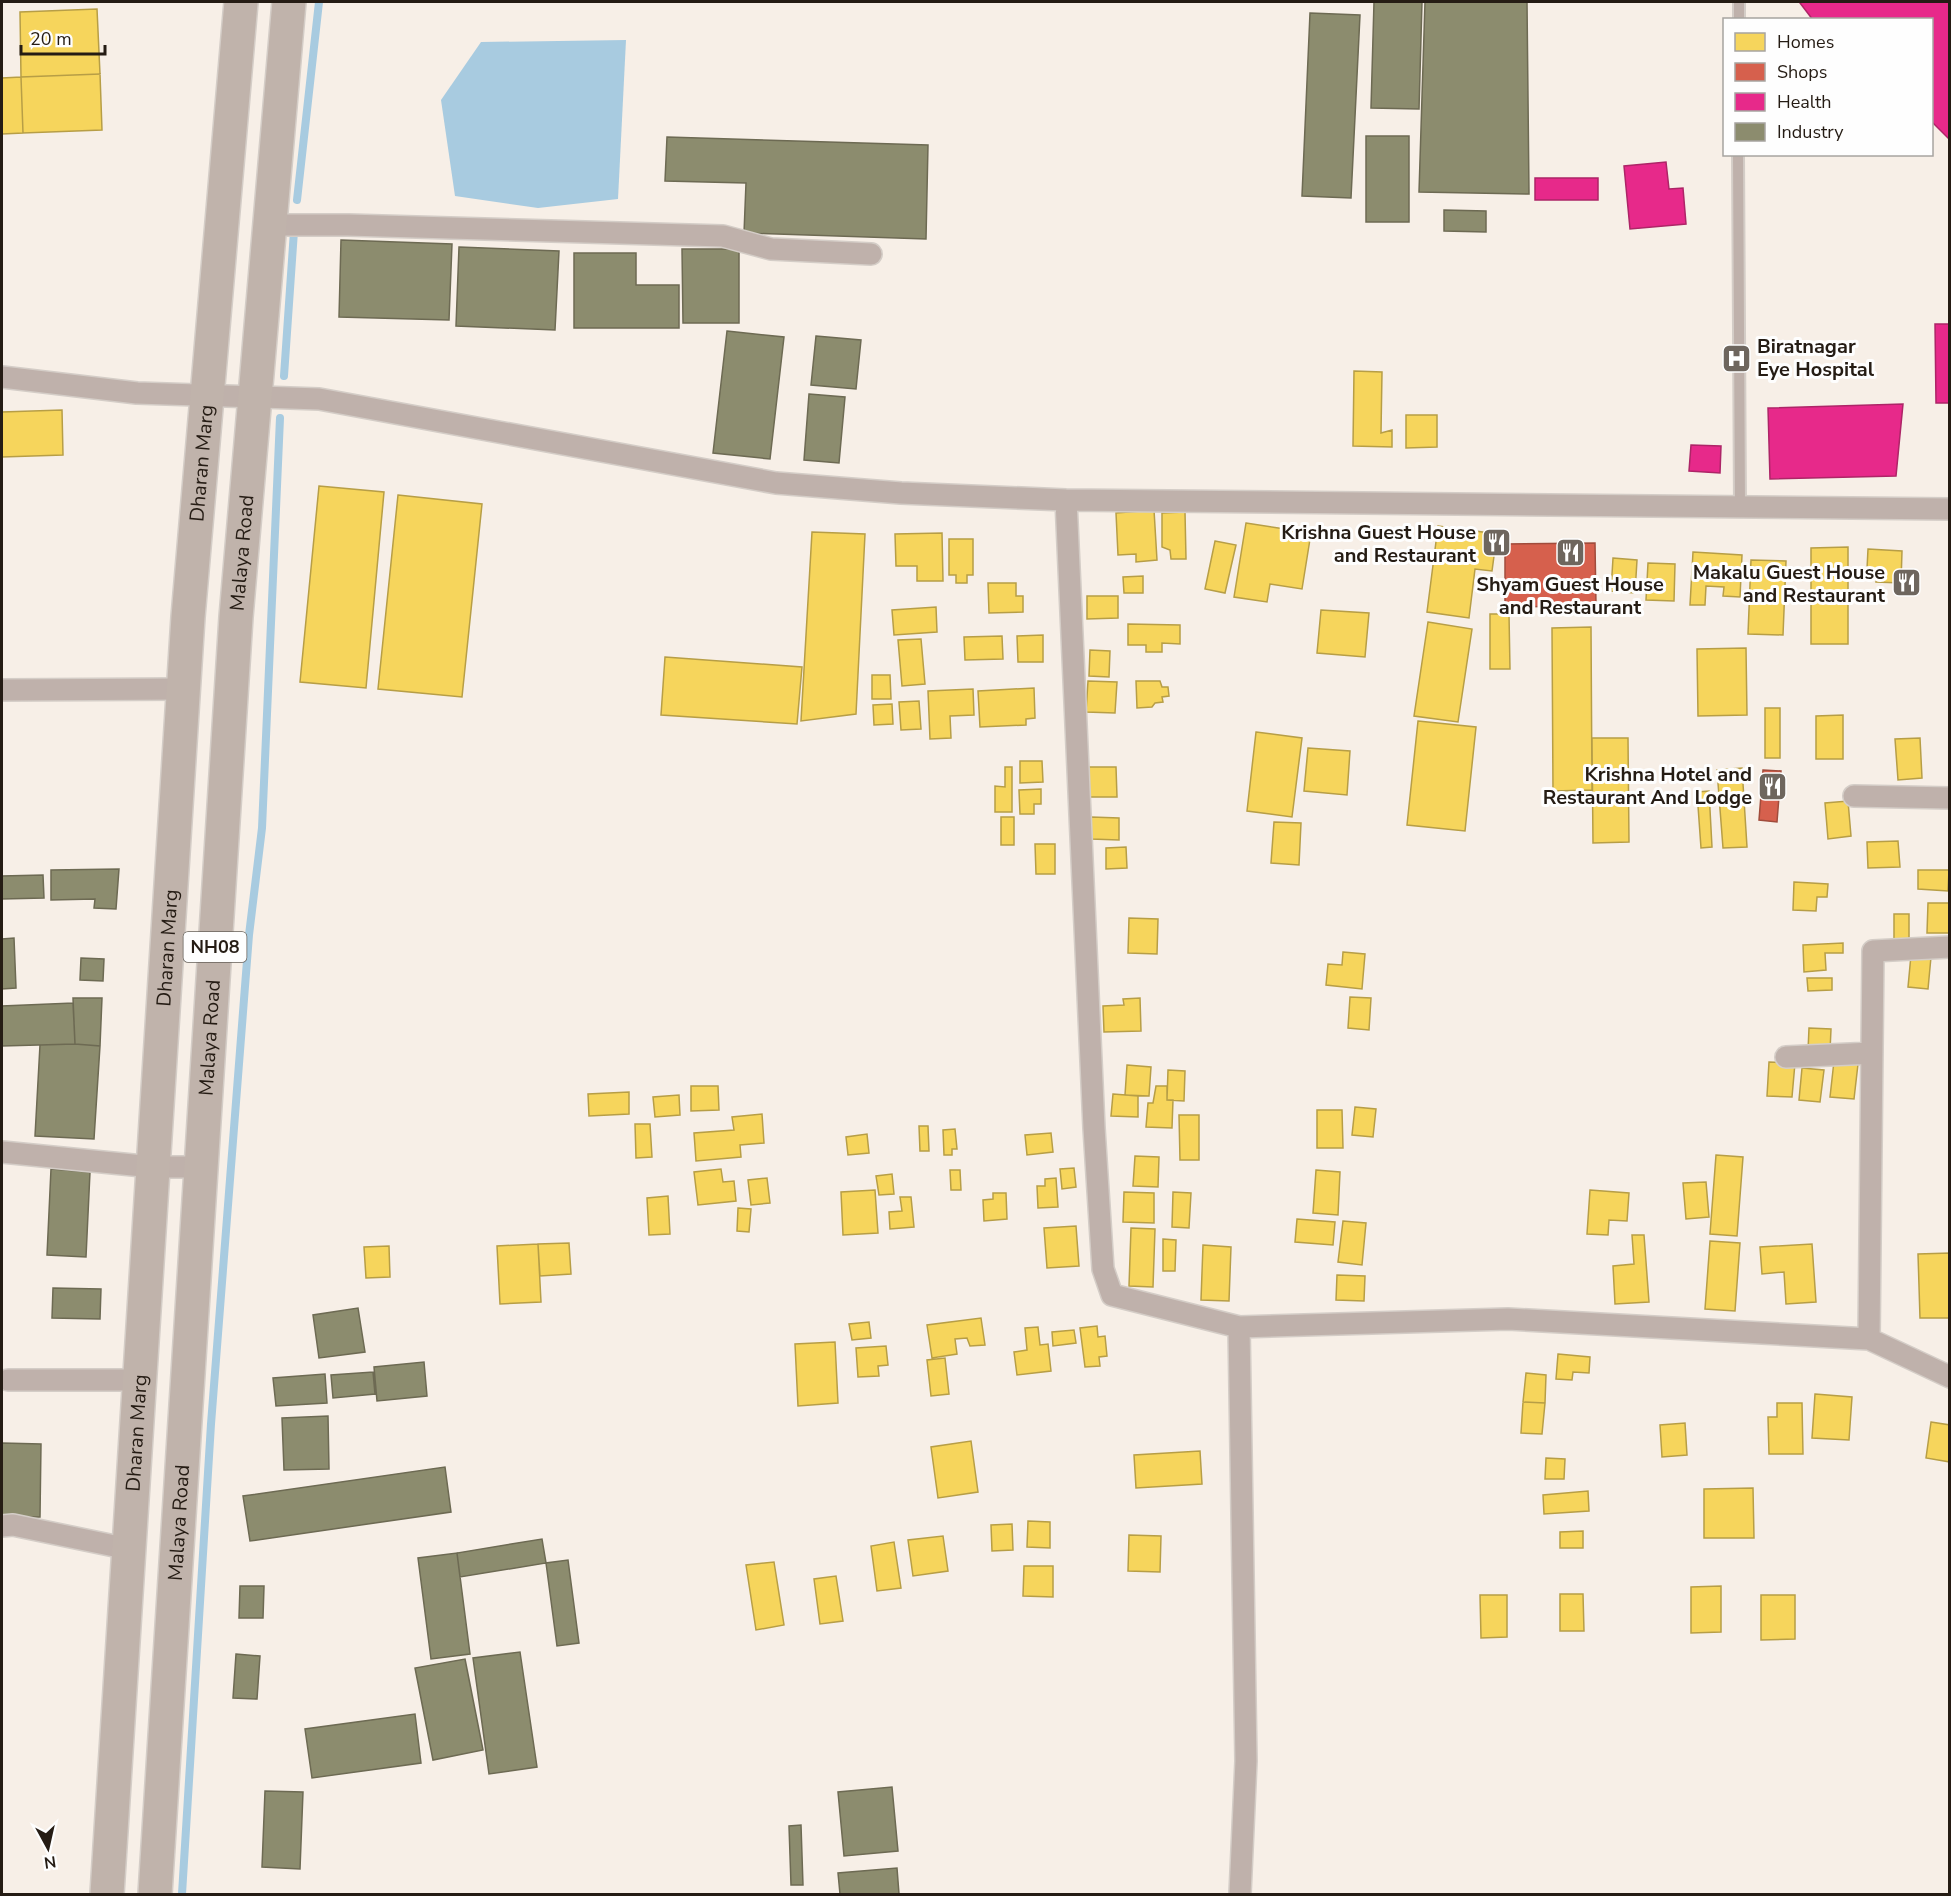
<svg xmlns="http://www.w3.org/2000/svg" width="1951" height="1896" font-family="'Nunito Sans',sans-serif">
<rect width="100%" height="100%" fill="#f7efe7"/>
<!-- water -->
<path fill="#a8cbe0" d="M 626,40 L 618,199 L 538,208 L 455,196 L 441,100 L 481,42 Z"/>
<!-- homes -->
<path fill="#f6d55c" stroke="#b79e46" stroke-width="1.5" d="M 97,9 L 100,74 L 21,77 L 20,12 Z
M 100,74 L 102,130 L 23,133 L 21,77 Z
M 21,77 L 23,133 L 2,134 L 2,78 Z
M 1354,371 L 1382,372 L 1381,433 L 1392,430 L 1392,447 L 1353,446 Z
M 62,410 L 63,455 L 2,457 L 2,412 Z
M 1406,415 L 1437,415 L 1437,447 L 1406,448 Z
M 319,486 L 384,492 L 366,688 L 300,682 Z
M 398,495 L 482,504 L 462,697 L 378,689 Z
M 1154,510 L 1157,560 L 1136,562 L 1136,554 L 1118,555 L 1116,513 Z
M 1185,512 L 1186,559 L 1171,559 L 1170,550 L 1162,547 L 1162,513 Z
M 1246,523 L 1311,533 L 1302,589 L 1270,584 L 1267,602 L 1234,597 Z
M 1438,526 L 1497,534 L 1492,571 L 1475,569 L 1469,618 L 1427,612 Z
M 812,532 L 865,534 L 856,714 L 801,721 Z
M 942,533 L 943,581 L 917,581 L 917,566 L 896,566 L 895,534 Z
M 949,539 L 973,539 L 973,575 L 967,575 L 967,583 L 956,583 L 956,575 L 949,575 Z
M 1215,541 L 1236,545 L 1225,593 L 1205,589 Z
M 1848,547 L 1848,644 L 1811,644 L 1811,548 Z
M 1868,549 L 1902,551 L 1901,583 L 1876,582 L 1877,570 L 1867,569 Z
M 1693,552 L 1742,555 L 1740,597 L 1723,596 L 1724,587 L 1706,586 L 1705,605 L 1690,605 Z
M 1613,558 L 1637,560 L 1635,593 L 1611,591 Z
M 1751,560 L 1786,561 L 1783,635 L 1748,634 Z
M 1648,563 L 1675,564 L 1674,601 L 1646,600 Z
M 1143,576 L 1143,593 L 1124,593 L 1123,577 Z
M 988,583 L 1016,583 L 1016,596 L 1023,596 L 1023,612 L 989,613 Z
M 1087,596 L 1118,596 L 1118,618 L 1087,619 Z
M 936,607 L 937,632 L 894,635 L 892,610 Z
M 1321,610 L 1369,613 L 1365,657 L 1317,653 Z
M 1490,614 L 1509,614 L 1510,669 L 1490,669 Z
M 1428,622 L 1472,629 L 1458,722 L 1414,716 Z
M 1128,624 L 1180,625 L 1180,644 L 1162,643 L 1162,652 L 1146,652 L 1146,645 L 1128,645 Z
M 1591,627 L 1592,790 L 1553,791 L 1552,628 Z
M 1043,635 L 1043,662 L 1018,662 L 1017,636 Z
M 1002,636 L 1003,659 L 965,660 L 964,637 Z
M 921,639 L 925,684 L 902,686 L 898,640 Z
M 1746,648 L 1747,715 L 1698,716 L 1697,649 Z
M 1090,650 L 1110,651 L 1109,677 L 1089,676 Z
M 665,657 L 802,667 L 797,724 L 661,715 Z
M 872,675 L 890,675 L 891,699 L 872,699 Z
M 1088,681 L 1117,682 L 1115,713 L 1086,712 Z
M 1136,681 L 1160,681 L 1162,687 L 1168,687 L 1169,696 L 1162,697 L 1163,702 L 1155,703 L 1152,707 L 1137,708 Z
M 1034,688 L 1035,718 L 1026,719 L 1026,725 L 980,727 L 978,691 Z
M 973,689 L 974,715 L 950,716 L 951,738 L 930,739 L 928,691 Z
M 919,701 L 921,729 L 901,730 L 899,702 Z
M 892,704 L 893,724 L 874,725 L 873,705 Z
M 1765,708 L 1780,708 L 1780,758 L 1765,758 Z
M 1843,715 L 1843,759 L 1816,759 L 1816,716 Z
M 1418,721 L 1476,727 L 1465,831 L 1407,825 Z
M 1256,732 L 1302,738 L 1292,817 L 1247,811 Z
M 1592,738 L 1628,738 L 1629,842 L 1593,843 Z
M 1920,738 L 1922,778 L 1898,780 L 1895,739 Z
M 1308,748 L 1350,751 L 1347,795 L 1304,791 Z
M 1020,761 L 1042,761 L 1043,782 L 1020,783 Z
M 1005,767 L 1012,767 L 1012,812 L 995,812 L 995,786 L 1005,787 Z
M 1086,767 L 1116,767 L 1117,797 L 1087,797 Z
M 1742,768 L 1747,847 L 1723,848 L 1717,770 Z
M 1041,789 L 1041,804 L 1034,804 L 1034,814 L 1020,814 L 1019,790 Z
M 1709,791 L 1712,847 L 1701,848 L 1697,792 Z
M 1848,801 L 1851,836 L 1828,839 L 1825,803 Z
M 1001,817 L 1014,817 L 1014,845 L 1001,845 Z
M 1091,817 L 1119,818 L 1119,840 L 1091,839 Z
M 1274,822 L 1301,823 L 1299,865 L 1271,863 Z
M 1898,841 L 1900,867 L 1868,868 L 1867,842 Z
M 1035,844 L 1055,844 L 1055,874 L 1036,874 Z
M 1126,847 L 1127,868 L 1106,869 L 1106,848 Z
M 1918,870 L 1949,870 L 1948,891 L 1918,889 Z
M 1794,882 L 1828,884 L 1827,897 L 1817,897 L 1816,911 L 1793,910 Z
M 1928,903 L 1950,903 L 1950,933 L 1927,933 Z
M 1894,914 L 1909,914 L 1909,940 L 1894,940 Z
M 1129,918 L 1158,919 L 1157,954 L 1128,953 Z
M 1843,943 L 1843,953 L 1825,953 L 1826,970 L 1804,972 L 1803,945 Z
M 1343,952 L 1365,954 L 1362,989 L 1326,985 L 1328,964 L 1342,965 Z
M 1911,955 L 1931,957 L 1928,989 L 1908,987 Z
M 1807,978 L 1832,978 L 1832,990 L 1808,991 Z
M 1350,997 L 1371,998 L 1369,1030 L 1348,1028 Z
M 1140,998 L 1141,1031 L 1104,1032 L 1103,1006 L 1124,1005 L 1123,999 Z
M 1809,1028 L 1831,1029 L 1830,1051 L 1808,1051 Z
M 1834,1061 L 1858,1064 L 1854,1099 L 1830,1097 Z
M 1769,1062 L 1795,1063 L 1792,1097 L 1767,1096 Z
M 1127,1065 L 1151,1067 L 1149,1096 L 1125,1095 Z
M 1802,1068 L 1824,1070 L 1820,1102 L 1799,1100 Z
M 1168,1070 L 1185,1071 L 1184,1101 L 1167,1100 Z
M 691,1086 L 718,1086 L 719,1110 L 691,1111 Z
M 1156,1086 L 1167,1086 L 1167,1100 L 1173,1100 L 1172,1128 L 1146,1127 L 1148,1103 L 1153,1103 Z
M 629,1092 L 629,1114 L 589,1116 L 588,1094 Z
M 1113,1094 L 1138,1096 L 1138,1117 L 1111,1116 Z
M 679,1095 L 680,1115 L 655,1117 L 653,1097 Z
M 1355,1107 L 1376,1109 L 1373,1137 L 1352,1135 Z
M 1317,1110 L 1342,1110 L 1343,1148 L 1317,1148 Z
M 762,1114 L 764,1143 L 740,1145 L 741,1157 L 696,1161 L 694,1133 L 734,1130 L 732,1117 Z
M 1179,1115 L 1199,1115 L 1199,1160 L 1180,1160 Z
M 635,1124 L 650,1124 L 652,1157 L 636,1158 Z
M 919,1126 L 928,1126 L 929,1151 L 920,1151 Z
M 955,1129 L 957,1149 L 952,1149 L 952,1155 L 944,1155 L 943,1130 Z
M 1051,1133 L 1053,1152 L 1027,1155 L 1025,1135 Z
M 867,1134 L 869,1153 L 848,1155 L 846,1137 Z
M 1716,1155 L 1743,1157 L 1737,1236 L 1710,1234 Z
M 1135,1156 L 1159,1157 L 1158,1187 L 1133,1186 Z
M 1074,1168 L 1076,1187 L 1062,1189 L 1060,1169 Z
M 721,1169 L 723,1182 L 734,1181 L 736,1201 L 698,1205 L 694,1172 Z
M 950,1170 L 960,1170 L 961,1190 L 951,1190 Z
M 1316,1170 L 1340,1172 L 1338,1215 L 1313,1213 Z
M 892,1174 L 894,1194 L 879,1195 L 876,1176 Z
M 767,1178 L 770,1203 L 751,1205 L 748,1180 Z
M 1056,1178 L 1058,1207 L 1038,1208 L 1037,1186 L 1045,1186 L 1045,1179 Z
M 1706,1182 L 1709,1217 L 1686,1219 L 1683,1183 Z
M 875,1190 L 878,1233 L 843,1235 L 841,1192 Z
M 1590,1190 L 1629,1193 L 1627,1221 L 1609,1220 L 1608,1235 L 1587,1234 Z
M 1124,1192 L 1154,1193 L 1154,1223 L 1123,1222 Z
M 1173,1192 L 1191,1193 L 1189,1228 L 1172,1227 Z
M 993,1193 L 1006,1193 L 1007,1219 L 984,1221 L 983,1200 L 993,1199 Z
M 668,1196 L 670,1234 L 649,1235 L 647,1198 Z
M 900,1197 L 911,1197 L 914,1227 L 890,1229 L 889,1212 L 902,1211 Z
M 738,1208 L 751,1209 L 749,1232 L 737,1231 Z
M 1297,1219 L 1335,1222 L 1333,1245 L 1295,1242 Z
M 1343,1221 L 1366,1223 L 1362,1265 L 1338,1262 Z
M 1076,1226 L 1079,1266 L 1047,1268 L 1044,1228 Z
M 1131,1228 L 1155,1229 L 1153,1287 L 1129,1286 Z
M 1632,1235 L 1644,1235 L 1649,1302 L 1615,1304 L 1613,1266 L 1634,1264 Z
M 1163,1239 L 1176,1240 L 1175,1271 L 1163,1271 Z
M 1710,1241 L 1740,1243 L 1735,1311 L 1705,1309 Z
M 569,1243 L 571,1274 L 540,1276 L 538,1244 Z
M 538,1244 L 541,1302 L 500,1304 L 497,1246 Z
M 1812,1244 L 1816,1302 L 1786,1304 L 1784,1272 L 1762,1274 L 1760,1247 Z
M 1203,1245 L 1231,1247 L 1229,1301 L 1201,1300 Z
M 389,1246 L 390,1277 L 366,1278 L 364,1247 Z
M 1950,1253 L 1950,1318 L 1920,1318 L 1918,1254 Z
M 1337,1275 L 1365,1276 L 1364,1301 L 1336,1300 Z
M 981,1318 L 985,1345 L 970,1346 L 967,1338 L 955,1339 L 957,1354 L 932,1358 L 927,1325 Z
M 869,1322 L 871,1338 L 852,1340 L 849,1324 Z
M 1097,1326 L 1098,1337 L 1105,1336 L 1107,1356 L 1099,1357 L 1100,1366 L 1085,1367 L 1080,1328 Z
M 1038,1327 L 1040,1345 L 1048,1344 L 1051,1371 L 1017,1375 L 1014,1352 L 1027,1350 L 1025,1328 Z
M 1074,1330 L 1076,1343 L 1053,1346 L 1052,1332 Z
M 835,1342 L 838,1403 L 798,1406 L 795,1344 Z
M 886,1346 L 888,1365 L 878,1366 L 879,1376 L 858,1377 L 856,1348 Z
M 1558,1354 L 1590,1357 L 1589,1373 L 1573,1372 L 1572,1380 L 1556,1379 Z
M 945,1358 L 949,1394 L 931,1396 L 927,1360 Z
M 1526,1373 L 1546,1375 L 1545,1403 L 1523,1402 Z
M 1815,1394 L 1852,1397 L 1849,1440 L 1812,1438 Z
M 1523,1402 L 1545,1403 L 1542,1434 L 1521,1433 Z
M 1777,1403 L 1802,1403 L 1803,1454 L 1769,1454 L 1768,1417 L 1777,1417 Z
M 1931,1422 L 1950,1425 L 1950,1462 L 1926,1458 Z
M 1685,1423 L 1687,1455 L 1662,1457 L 1660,1425 Z
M 971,1441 L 978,1492 L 938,1498 L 931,1447 Z
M 1200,1451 L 1202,1484 L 1136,1488 L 1134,1455 Z
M 1546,1458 L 1565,1459 L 1564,1479 L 1545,1479 Z
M 1753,1488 L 1754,1538 L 1704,1538 L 1704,1489 Z
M 1588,1491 L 1589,1511 L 1544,1514 L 1543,1495 Z
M 1028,1521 L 1050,1522 L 1050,1548 L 1027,1547 Z
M 1012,1524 L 1013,1550 L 992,1551 L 991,1525 Z
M 1583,1531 L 1583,1548 L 1560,1548 L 1560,1532 Z
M 1129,1535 L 1161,1536 L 1160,1572 L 1128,1571 Z
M 943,1536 L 948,1571 L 913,1576 L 908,1540 Z
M 894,1542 L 901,1588 L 877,1591 L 871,1546 Z
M 774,1562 L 784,1625 L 756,1630 L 746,1565 Z
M 1024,1566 L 1053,1566 L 1053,1597 L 1023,1596 Z
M 836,1576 L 843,1621 L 820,1624 L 814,1579 Z
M 1721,1586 L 1721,1632 L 1691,1633 L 1691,1587 Z
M 1560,1594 L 1583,1594 L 1584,1631 L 1560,1631 Z
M 1480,1595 L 1507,1595 L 1507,1637 L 1481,1638 Z
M 1761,1595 L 1795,1595 L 1795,1639 L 1761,1640 Z"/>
<!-- shops -->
<path fill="#d6604d" stroke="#a14c3c" stroke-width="1.5" d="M 1595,543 L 1596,606 L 1505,607 L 1505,544 Z
M 1763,770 L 1781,771 L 1777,822 L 1759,820 Z"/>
<!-- health -->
<path fill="#e7298a" stroke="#ad2567" stroke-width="1.5" d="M 1802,2 L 1950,2 L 1950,140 L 1932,122 L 1932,20 L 1813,20 L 1800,3 Z
M 1666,162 L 1669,189 L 1683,188 L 1686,224 L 1630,229 L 1624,166 Z
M 1535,178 L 1598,178 L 1598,200 L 1535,200 Z
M 1935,324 L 1950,324 L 1950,403 L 1936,403 Z
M 1903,404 L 1896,476 L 1770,479 L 1768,408 Z
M 1691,445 L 1721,446 L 1720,473 L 1689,471 Z"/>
<!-- industry -->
<path fill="#8c8c6e" stroke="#6d6a53" stroke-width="1.5" d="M 1374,2 L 1422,2 L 1419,109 L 1371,108 Z
M 1425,2 L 1527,2 L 1529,194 L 1419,192 Z
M 1310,13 L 1360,15 L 1351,198 L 1302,196 Z
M 1366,136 L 1409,136 L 1409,222 L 1366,222 Z
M 667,137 L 928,145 L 926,239 L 744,233 L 746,183 L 665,181 Z
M 1444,210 L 1486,211 L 1486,232 L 1444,231 Z
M 341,240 L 452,244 L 449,320 L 339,317 Z
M 459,247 L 559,251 L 555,330 L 456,326 Z
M 682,249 L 739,249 L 739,323 L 683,323 Z
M 574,253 L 636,253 L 636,285 L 679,285 L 679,328 L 574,328 Z
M 727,331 L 784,337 L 770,459 L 713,453 Z
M 816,336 L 861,340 L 856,389 L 811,385 Z
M 809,394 L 845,397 L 839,463 L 804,460 Z
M 119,869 L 116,909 L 94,908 L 95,899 L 51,900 L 51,870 Z
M 43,875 L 44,898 L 2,899 L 2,876 Z
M 14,938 L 16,988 L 2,989 L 2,939 Z
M 81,958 L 104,959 L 103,981 L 80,980 Z
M 73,998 L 102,998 L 100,1046 L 75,1044 Z
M 73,1003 L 75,1044 L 2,1046 L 2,1006 Z
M 75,1044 L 100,1046 L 94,1139 L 35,1136 L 40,1045 Z
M 51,1169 L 90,1172 L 86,1257 L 47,1255 Z
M 53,1288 L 101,1289 L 100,1319 L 52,1318 Z
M 358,1308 L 365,1352 L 319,1358 L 313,1315 Z
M 424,1362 L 427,1396 L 377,1401 L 374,1367 Z
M 373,1372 L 375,1394 L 333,1398 L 331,1375 Z
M 325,1374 L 327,1403 L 276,1406 L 273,1378 Z
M 328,1416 L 329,1469 L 284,1470 L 282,1418 Z
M 2,1443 L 41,1444 L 40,1517 L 2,1517 Z
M 445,1467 L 451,1512 L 250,1541 L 243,1496 Z
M 542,1539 L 546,1563 L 460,1577 L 457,1553 Z
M 457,1553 L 470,1654 L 431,1659 L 418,1558 Z
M 568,1560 L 579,1643 L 557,1646 L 546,1563 Z
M 240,1586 L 264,1586 L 263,1618 L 239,1618 Z
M 520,1652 L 537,1767 L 489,1774 L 473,1658 Z
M 236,1654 L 260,1656 L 257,1699 L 233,1698 Z
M 465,1659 L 483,1750 L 433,1760 L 415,1668 Z
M 415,1714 L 421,1763 L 312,1778 L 305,1729 Z
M 892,1787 L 898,1851 L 844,1856 L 838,1792 Z
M 265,1791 L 303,1792 L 300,1869 L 262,1867 Z
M 801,1825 L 803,1885 L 791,1885 L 789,1826 Z
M 897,1868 L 899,1894 L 840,1894 L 838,1873 Z"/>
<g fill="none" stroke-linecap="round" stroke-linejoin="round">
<!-- stream -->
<path stroke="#a8cbe0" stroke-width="8" d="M 297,200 L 319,2
M 284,376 L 294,231
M 182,1894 L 211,1424 L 249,935 L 262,828 L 280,418"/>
<defs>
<path id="service" d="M 1739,20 L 1739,2
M 1738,154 L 1740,507"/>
<path id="minor" d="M 270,225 L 348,225 L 723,236 L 771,249 L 871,254
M 2,377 L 137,393 L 319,399 L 776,483 L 901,493 L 1066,500 L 1950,509
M 1066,500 L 1094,1128 L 1103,1269 L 1112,1295 L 1239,1327 L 1246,1761 L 1240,1894
M 2,690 L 184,689
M 1854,796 L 1950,798
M 1786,1057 L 1872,1053
M 2,1152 L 153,1167 L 201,1167
M 1239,1327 L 1508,1319 L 1869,1339 L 1950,1377
M 1869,1339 L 1873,951 L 1950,947
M 8,1380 L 140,1380
M 2,1526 L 13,1525 L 129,1549"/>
<g id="primary">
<path id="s1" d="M 107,1894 L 188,617 L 241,2"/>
<path id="s2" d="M 155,1894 L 236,617 L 289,2"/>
</g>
</defs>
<!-- service casing -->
<use href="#service" stroke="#d4cdc7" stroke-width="14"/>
<!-- minor casing -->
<use href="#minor" stroke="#d4cdc7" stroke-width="24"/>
<!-- primary casing -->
<use href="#primary" stroke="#d4cdc7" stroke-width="36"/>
<!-- service -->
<use href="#service" stroke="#bfb1ab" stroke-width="10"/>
<!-- minor -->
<use href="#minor" stroke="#bfb1ab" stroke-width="21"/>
<!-- primary -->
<use href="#primary" stroke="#c0b3ab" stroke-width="33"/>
</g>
<!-- icons -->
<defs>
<symbol id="hospital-square" viewBox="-11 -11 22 22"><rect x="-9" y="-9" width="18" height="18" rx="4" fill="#6e665e" stroke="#fefefe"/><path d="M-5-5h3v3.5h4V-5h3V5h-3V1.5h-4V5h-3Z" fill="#fff"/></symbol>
<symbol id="restaurant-square" viewBox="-11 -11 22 22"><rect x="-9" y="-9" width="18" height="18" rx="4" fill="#6e665e" stroke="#fefefe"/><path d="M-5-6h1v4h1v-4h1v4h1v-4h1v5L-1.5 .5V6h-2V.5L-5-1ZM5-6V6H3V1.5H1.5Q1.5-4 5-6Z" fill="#fff"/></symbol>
</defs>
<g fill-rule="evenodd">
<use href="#hospital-square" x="1720" y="342" width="33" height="33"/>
<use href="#restaurant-square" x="1480" y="526" width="33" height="33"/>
<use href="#restaurant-square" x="1554" y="536" width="33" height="33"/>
<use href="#restaurant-square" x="1890" y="566" width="33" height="33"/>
<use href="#restaurant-square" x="1756" y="770" width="33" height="33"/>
</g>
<g text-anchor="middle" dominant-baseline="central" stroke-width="6" stroke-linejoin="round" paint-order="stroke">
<!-- shield labels -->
<rect fill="#fefefe" stroke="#66605a" stroke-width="1.5" x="183.5" y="932" width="63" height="30" rx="4.5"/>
<g font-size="18" font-weight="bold" fill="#251c14">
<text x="215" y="947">NH08</text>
</g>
<!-- poi labels -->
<g font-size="20" font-weight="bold" fill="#251c14" stroke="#fefefe" text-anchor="end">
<text x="1757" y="346" text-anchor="start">Biratnagar<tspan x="1757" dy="23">Eye Hospital</tspan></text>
<text x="1476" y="532">Krishna Guest House<tspan x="1476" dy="23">and Restaurant</tspan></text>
<text x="1885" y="572">Makalu Guest House<tspan x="1885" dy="23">and Restaurant</tspan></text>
<text x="1570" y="584" text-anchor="middle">Shyam Guest House<tspan x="1570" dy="23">and Restaurant</tspan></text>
<text x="1752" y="774">Krishna Hotel and<tspan x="1752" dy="23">Restaurant And Lodge</tspan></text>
</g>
<!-- street labels -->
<g font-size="20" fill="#251c14" stroke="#fefefe">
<text stroke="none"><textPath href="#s1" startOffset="1434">Dharan Marg</textPath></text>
<text stroke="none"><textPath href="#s2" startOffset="1344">Malaya Road</textPath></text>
<text stroke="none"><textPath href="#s1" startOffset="948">Dharan Marg</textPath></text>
<text stroke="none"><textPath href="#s2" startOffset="858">Malaya Road</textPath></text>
<text stroke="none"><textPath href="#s1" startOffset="462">Dharan Marg</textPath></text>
<text stroke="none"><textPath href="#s2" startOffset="372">Malaya Road</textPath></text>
</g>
</g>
<!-- border -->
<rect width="1951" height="1896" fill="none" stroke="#251c14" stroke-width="6"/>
<!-- legend -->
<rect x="1723" y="18" width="210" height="138" fill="#fefefe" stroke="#a7a4a0" stroke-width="1.5"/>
<rect x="1735" y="33" width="30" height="18" fill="#f6d55c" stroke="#a7a4a0" stroke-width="1.5"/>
<text x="1777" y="48" font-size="18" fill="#251c14">Homes</text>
<rect x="1735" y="63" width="30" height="18" fill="#d6604d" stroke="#a7a4a0" stroke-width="1.5"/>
<text x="1777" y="78" font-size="18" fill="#251c14">Shops</text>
<rect x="1735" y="93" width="30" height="18" fill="#e7298a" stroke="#a7a4a0" stroke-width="1.5"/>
<text x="1777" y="108" font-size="18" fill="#251c14">Health</text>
<rect x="1735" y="123" width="30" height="18" fill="#8c8c6e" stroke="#a7a4a0" stroke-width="1.5"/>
<text x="1777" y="138" font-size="18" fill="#251c14">Industry</text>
<!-- north arrow -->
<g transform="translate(48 1848) rotate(172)" stroke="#fefefe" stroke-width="4.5" paint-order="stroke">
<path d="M0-4.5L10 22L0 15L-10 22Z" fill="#251c14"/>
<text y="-9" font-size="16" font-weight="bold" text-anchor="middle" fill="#251c14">N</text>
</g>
<!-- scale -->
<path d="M21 45v9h84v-9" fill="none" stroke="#251c14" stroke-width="3"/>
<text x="30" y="45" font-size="18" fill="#251c14" stroke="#fefefe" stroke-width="4.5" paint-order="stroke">20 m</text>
</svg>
